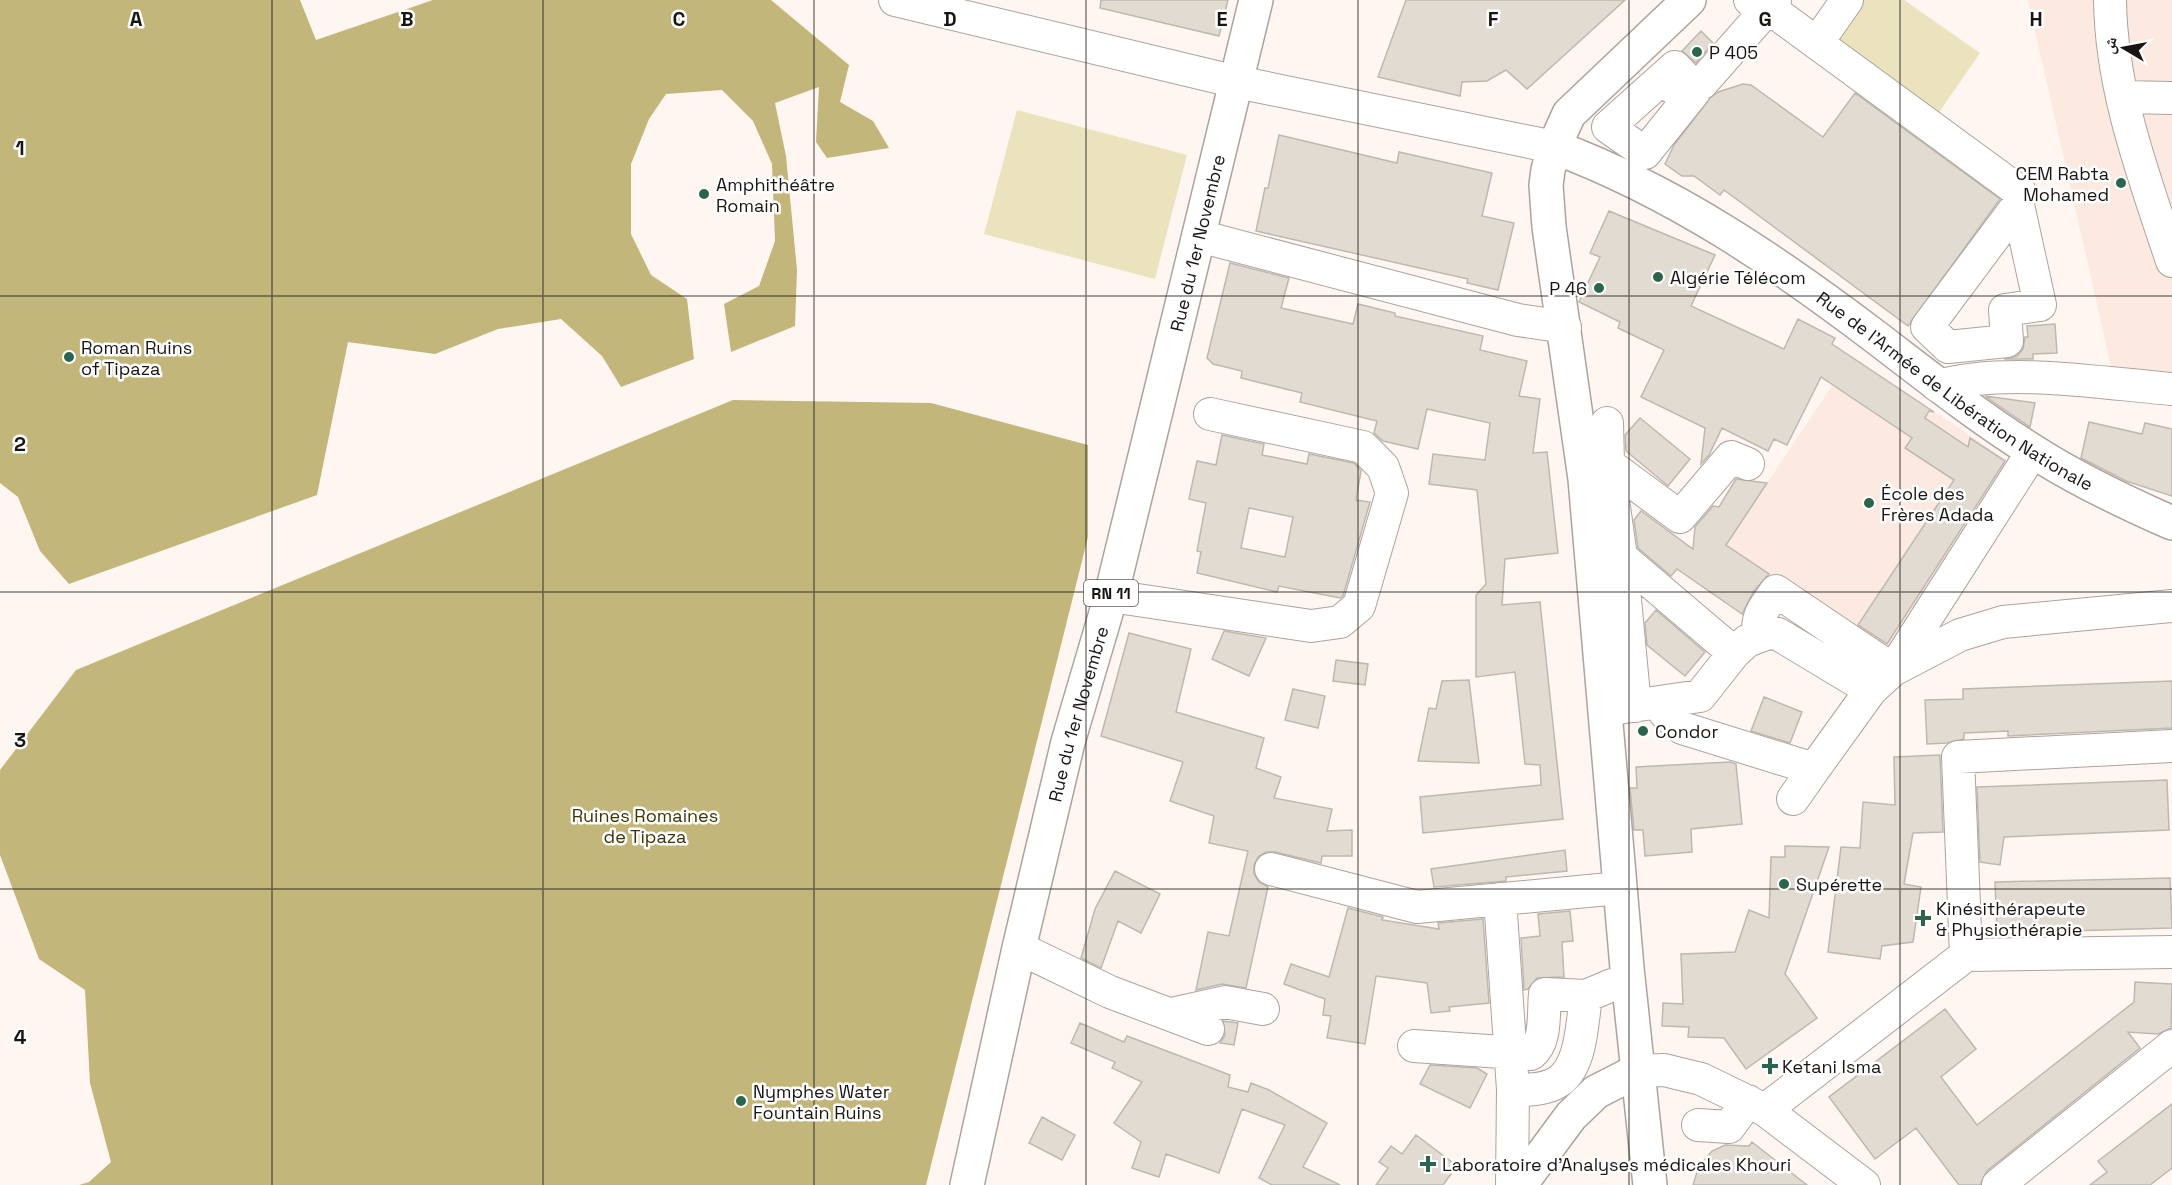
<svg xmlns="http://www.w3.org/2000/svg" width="2172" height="1185" font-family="'Space Grotesk','Noto Naskh Arabic',sans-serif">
<rect width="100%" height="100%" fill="#fff6f1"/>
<!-- built -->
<path fill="#fceae0" d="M 2028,0 L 2172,0 L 2172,372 L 2111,366 Z
M 1852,356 L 2011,463 L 1885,651 L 1774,577 L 1747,617 L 1699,585 Z"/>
<!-- green -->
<path fill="#eae3be" d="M 1859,0 L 1904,0 L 1980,53 L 1938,114 L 1831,40 Z
M 1017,110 L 1187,155 L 1155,279 L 984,234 Z"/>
<!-- forest -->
<path fill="#c2b67a" d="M 0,0 L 300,0 L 316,40 L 433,0 L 771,0 L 849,65 L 840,102 L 873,121 L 889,148 L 827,158 L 816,142 L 819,87 L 775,103 L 786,156 L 797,270 L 795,326 L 731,352 L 724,304 L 759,286 L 775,241 L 772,164 L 753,121 L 722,90 L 666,94 L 649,119 L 631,164 L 631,234 L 651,275 L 687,299 L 694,359 L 621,387 L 602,356 L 561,319 L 498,329 L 435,354 L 348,342 L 317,495 L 69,584 L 40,551 L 18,497 L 0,483 Z
M 733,400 L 931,403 L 1088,445 L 1088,537 L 926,1185 L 79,1185 L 89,1182 L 111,1162 L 90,1083 L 85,990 L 39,959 L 0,855 L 0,770 L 76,670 Z"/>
<!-- building -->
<path fill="#e2dbd2" stroke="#beb8af" stroke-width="1.5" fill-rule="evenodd" d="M 1101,0 L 1228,0 L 1219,36 L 1100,8 Z
M 1406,0 L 1625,0 L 1527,89 L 1506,70 L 1487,81 L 1462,82 L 1460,96 L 1378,77 Z
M 1701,31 L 1713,43 L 1696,63 L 1682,51 Z
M 1743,84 L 1751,85 L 1823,137 L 1855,93 L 2000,199 L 1908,326 L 1724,190 L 1720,195 L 1694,176 L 1682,176 L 1665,164 L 1674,145 L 1710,98 L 1718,92 Z
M 1279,135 L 1397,163 L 1399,152 L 1492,173 L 1482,216 L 1514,223 L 1498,290 L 1467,283 L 1468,279 L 1256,231 L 1265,188 L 1268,188 Z
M 1609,211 L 1715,255 L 1691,306 L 1784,349 L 1798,319 L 1835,338 L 1832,344 L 1934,412 L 1929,411 L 1925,418 L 1968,447 L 1970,438 L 2005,461 L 1887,644 L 1858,625 L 1954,480 L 1905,448 L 1912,438 L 1821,377 L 1787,445 L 1774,439 L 1768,451 L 1722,428 L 1709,455 L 1701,464 L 1705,428 L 1641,397 L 1664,350 L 1618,328 L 1620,322 L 1579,302 L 1600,257 L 1590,253 Z
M 1230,263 L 1289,278 L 1281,308 L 1353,324 L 1358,304 L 1395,313 L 1395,316 L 1483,336 L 1480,350 L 1527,361 L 1519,396 L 1540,399 L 1533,453 L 1547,452 L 1558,553 L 1505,559 L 1502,605 L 1540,602 L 1563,819 L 1423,833 L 1420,797 L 1541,785 L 1540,765 L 1525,764 L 1515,672 L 1476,677 L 1476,595 L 1486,584 L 1477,490 L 1429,484 L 1433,454 L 1485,460 L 1490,423 L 1427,409 L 1418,449 L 1383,441 L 1374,433 L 1377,421 L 1300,402 L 1302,393 L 1241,378 L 1242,371 L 1213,364 L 1207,358 Z
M 2055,324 L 2057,353 L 2033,354 L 2033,359 L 2004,359 L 2017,356 L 2023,349 L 2025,337 L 2028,337 L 2027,326 Z
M 1985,396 L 2035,403 L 2030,427 L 2002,408 Z
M 1640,418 L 1690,459 L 1668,486 L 1626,451 L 1625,435 Z
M 2089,422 L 2142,434 L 2145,423 L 2172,429 L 2172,496 L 2126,481 L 2081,458 Z
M 1222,435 L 1264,444 L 1262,455 L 1307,464 L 1309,454 L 1354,463 L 1361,471 L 1356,500 L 1370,502 L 1343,596 L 1340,598 L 1279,586 L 1277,592 L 1197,573 L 1201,552 L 1197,551 L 1206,503 L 1189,499 L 1197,461 L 1216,465 ZM 1249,508 L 1293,517 L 1285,557 L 1241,548 Z
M 1736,479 L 1767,483 L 1726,545 L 1769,574 L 1754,591 L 1742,614 L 1677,569 L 1671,576 L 1638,548 L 1634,520 L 1641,511 L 1693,549 L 1695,527 L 1713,506 L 1719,507 Z
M 1656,610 L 1705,652 L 1685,676 L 1647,645 L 1645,623 Z
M 1224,631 L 1266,638 L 1249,676 L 1212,659 Z
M 1129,633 L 1191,649 L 1176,712 L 1264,738 L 1256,768 L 1281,777 L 1274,798 L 1332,809 L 1327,831 L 1352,830 L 1352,856 L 1322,856 L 1321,863 L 1275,852 L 1266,852 L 1258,857 L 1254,865 L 1254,874 L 1259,882 L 1268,887 L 1246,988 L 1222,984 L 1196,990 L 1208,932 L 1229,936 L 1248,851 L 1209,843 L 1214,816 L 1170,801 L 1183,762 L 1101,736 Z
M 1336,660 L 1368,664 L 1365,685 L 1333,681 Z
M 1469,680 L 1479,763 L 1418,761 L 1429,708 L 1436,709 L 1442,681 Z
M 2172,681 L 2172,728 L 2008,736 L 2008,731 L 1964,733 L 1964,739 L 1947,743 L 1927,744 L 1925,700 L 1963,699 L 1963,689 Z
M 1293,689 L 1325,696 L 1318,728 L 1285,720 Z
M 1764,697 L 1802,712 L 1790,743 L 1751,731 Z
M 1940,755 L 1943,832 L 1913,833 L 1904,884 L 1921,887 L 1913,942 L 1882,946 L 1880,959 L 1828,952 L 1841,847 L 1860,848 L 1863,802 L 1895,805 L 1894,757 Z
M 1730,762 L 1736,764 L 1742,824 L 1691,829 L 1692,852 L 1645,856 L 1643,830 L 1634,830 L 1630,788 L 1637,788 L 1636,767 Z
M 2167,780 L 2169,830 L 2004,837 L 2000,865 L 1980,862 L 1977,787 Z
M 1785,846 L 1829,847 L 1785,974 L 1817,1018 L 1746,1069 L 1724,1038 L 1688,1037 L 1689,1027 L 1662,1026 L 1663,1003 L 1683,1004 L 1681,954 L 1735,952 L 1749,910 L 1769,918 L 1771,857 L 1785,857 Z
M 1565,850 L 1567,871 L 1506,877 L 1506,881 L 1434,887 L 1431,869 Z
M 1115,871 L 1160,894 L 1141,933 L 1118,921 L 1101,968 L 1081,958 L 1095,909 Z
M 2170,878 L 2172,928 L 1997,933 L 1995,882 Z
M 1348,908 L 1383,917 L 1382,920 L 1439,929 L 1438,923 L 1483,919 L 1489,1003 L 1449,1007 L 1450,1011 L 1431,1013 L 1427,983 L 1376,976 L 1365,1044 L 1327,1038 L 1331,1016 L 1323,1015 L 1325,999 L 1284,984 L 1291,964 L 1329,977 Z
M 1570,911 L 1573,941 L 1562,942 L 1564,977 L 1537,978 L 1528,989 L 1524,990 L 1521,938 L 1540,936 L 1538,914 Z
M 2135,982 L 2172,984 L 2171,1028 L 2158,1034 L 2128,1032 L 2140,1048 L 1987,1171 L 1980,1185 L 1959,1185 L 1916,1128 L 1875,1159 L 1829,1097 L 1945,1009 L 1976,1049 L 1941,1077 L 1977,1125 L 2134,1002 Z
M 1223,1021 L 1238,1023 L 1234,1045 L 1220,1043 L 1225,1035 Z
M 1080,1023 L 1124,1042 L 1127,1036 L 1230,1075 L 1228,1087 L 1248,1092 L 1251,1083 L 1269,1090 L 1327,1123 L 1303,1167 L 1340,1185 L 1272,1185 L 1259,1178 L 1285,1125 L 1242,1109 L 1219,1173 L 1166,1154 L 1159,1177 L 1132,1168 L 1141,1142 L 1114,1123 L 1142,1082 L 1112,1068 L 1115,1062 L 1071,1043 Z
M 1430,1065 L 1477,1068 L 1487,1074 L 1470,1108 L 1420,1084 Z
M 2172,1104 L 2172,1168 L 2150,1185 L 2090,1185 L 2107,1172 L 2098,1161 Z
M 1042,1117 L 1075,1135 L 1062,1160 L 1029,1143 Z
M 1416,1135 L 1457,1166 L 1443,1185 L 1376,1185 L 1388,1168 L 1379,1162 L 1391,1146 L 1402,1154 Z
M 1752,1142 L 1807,1185 L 1693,1185 L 1699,1166 L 1712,1151 L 1725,1145 L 1749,1146 Z"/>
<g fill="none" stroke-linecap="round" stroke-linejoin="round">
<defs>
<path id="minor" d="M 895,0 L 1237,82 L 1554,147
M 1750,0 L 1755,5 L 1773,11 L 2020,192 L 2018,205 L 2040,305 L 2005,310 L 2007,341 L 1948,347 L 1927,327 L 2018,205
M 2110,0 C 2111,90 2144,177 2172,261
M 1817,43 L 1847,0
M 1675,67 L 1694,87 L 1694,92 L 1645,153 L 1608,127 Z
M 1673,88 L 1702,83 L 1775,0
M 2123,97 L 2172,98
M 1199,236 L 1518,320 L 1565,327
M 1938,386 C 2007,367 2100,383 2172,389
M 1607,423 L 1608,464 L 1621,557 L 1734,653
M 1608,464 L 1680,517 L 1731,457 L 1748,464
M 1621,557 L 1635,706
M 1111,596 L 1311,626 L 1340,622 L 1359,606 L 1392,493 L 1383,467 L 1363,447 L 1210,414
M 1759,635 C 1755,617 1766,605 1776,591 L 1893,670 L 2033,451
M 1661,702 L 1665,713 L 1682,728 L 1814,769 L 1871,690
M 1605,710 L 1700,696 L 1734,653 L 1747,641 L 1768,633 L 1778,634 L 1871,690 L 1893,670 L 1960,635 L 2003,622 L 2172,606
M 1793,799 L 1814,769
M 1271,869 L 1417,907 L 1620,888
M 1500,899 L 1513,1090 C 1527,1090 1543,1090 1556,1083 C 1582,1069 1582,1022 1586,996
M 1019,948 L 1110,992 L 1208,1029
M 1966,955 L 2172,952
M 1171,1014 L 1225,1002 L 1263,1009
M 1414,1046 L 1531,1054 C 1547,1042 1543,1012 1545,994 L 1586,996 L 1612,985 L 1629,984
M 1637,1071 L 1664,1070 L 1701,1079 L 1765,1110 L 1864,1185
M 1765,1110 L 1966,955 L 1958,757 L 2172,746
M 1698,1125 L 1729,1127 L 1748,1101
M 1512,1185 L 1513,1090
M 1998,1185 L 2172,1046"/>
<g id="major">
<path id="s1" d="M 1554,147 C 1673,191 1777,262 1877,338 C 1928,377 1977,416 2031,450 C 2076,479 2124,502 2172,523"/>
<path id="s2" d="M 967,1185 L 1019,948 L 1068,742 L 1111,596 L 1256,0"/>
<path d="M 1520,1185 L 1571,1116 L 1596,1092 L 1637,1071"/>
<path d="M 1650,1185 L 1627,968 L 1585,479 L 1549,227 L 1546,185 L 1548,170 L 1554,147 L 1569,114 L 1689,0"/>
</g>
</defs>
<!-- minor casing -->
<use href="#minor" stroke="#ada39e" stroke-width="34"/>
<!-- major casing -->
<use href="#major" stroke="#ada39e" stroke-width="36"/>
<!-- minor -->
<use href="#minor" stroke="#fff" stroke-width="32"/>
<!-- major -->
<use href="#major" stroke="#fff" stroke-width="33"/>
</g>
<!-- grid -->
<path fill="none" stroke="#191513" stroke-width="1.5" stroke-opacity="0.55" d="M 272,0 L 272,1185M 543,0 L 543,1185M 814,0 L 814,1185M 1086,0 L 1086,1185M 1358,0 L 1358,1185M 1629,0 L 1629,1185M 1900,0 L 1900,1185M 0,296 L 2172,296M 0,592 L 2172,592M 0,889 L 2172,889"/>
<!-- markers -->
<g fill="#2c654e" stroke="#fff" stroke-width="2">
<circle cx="1697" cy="52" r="6"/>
<circle cx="2121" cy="183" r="6"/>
<circle cx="704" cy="194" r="6"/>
<circle cx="1658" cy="277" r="6"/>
<circle cx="1599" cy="288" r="6"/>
<circle cx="69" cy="357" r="6"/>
<circle cx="1869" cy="503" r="6"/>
<circle cx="1643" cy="731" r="6"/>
<circle cx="1784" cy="884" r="6"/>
<path d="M1920 909h6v6h6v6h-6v6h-6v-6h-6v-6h6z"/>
<path d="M1767 1057h6v6h6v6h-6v6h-6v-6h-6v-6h6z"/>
<circle cx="741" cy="1101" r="6"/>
<path d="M1425 1155h6v6h6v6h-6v6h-6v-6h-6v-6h6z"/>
</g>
<g text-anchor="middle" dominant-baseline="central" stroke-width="5" stroke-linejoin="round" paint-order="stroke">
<!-- shield labels -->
<rect fill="#fff" stroke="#5e5b5a" stroke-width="1.5" x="1084" y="580" width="54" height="26" rx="4.5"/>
<g font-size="16" font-weight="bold" fill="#191513">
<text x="1111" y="593">RN 11</text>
</g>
<!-- poi labels -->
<g font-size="18" fill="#191513" stroke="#fff" text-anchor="start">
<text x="1709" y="52">P 405</text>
<text x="2109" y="173" text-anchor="end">CEM Rabta<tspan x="2109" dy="21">Mohamed</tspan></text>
<text x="716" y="184">Amphithéâtre<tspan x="716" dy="21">Romain</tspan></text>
<text x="1670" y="277">Algérie Télécom</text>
<text x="1587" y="288" text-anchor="end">P 46</text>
<text x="81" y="347">Roman Ruins<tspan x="81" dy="21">of Tipaza</tspan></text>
<text x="1881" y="493">École des<tspan x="1881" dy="21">Frères Adada</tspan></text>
<text x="1655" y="731">Condor</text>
<text x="1796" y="884">Supérette</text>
<text x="1936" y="908">Kinésithérapeute<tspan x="1936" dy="21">&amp; Physiothérapie</tspan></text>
<text x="1782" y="1066">Ketani Isma</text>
<text x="753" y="1091">Nymphes Water<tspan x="753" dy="21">Fountain Ruins</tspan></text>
<text x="1442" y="1164">Laboratoire d'Analyses médicales Khouri</text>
</g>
<!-- street labels -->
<g font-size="18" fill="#191513" stroke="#fff">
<text stroke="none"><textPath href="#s2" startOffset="970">Rue du 1er Novembre</textPath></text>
<text stroke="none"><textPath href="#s1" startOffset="471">Rue de l'Armée de Libération Nationale</textPath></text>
<text stroke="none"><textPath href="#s2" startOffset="484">Rue du 1er Novembre</textPath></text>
</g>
<!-- park labels -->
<g font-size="18" fill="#3e3402" stroke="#fff">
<text x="645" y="815">Ruines Romaines<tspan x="645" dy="21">de Tipaza</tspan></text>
</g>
</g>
<g font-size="20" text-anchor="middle" font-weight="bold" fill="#191513" stroke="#fff" stroke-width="5" stroke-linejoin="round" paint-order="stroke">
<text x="136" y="26">A</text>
<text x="407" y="26">B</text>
<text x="679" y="26">C</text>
<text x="950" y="26">D</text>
<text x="1222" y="26">E</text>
<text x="1493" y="26">F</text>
<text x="1765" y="26">G</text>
<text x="2036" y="26">H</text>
<text x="20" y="155">1</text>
<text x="20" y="451">2</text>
<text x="20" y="747">3</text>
<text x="20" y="1044">4</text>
</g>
<!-- north arrow -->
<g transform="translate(2124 48) rotate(280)" stroke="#ffffff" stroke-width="4.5" paint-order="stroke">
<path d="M0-4.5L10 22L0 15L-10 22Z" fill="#191513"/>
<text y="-9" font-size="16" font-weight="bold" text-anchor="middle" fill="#191513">ش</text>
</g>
</svg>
